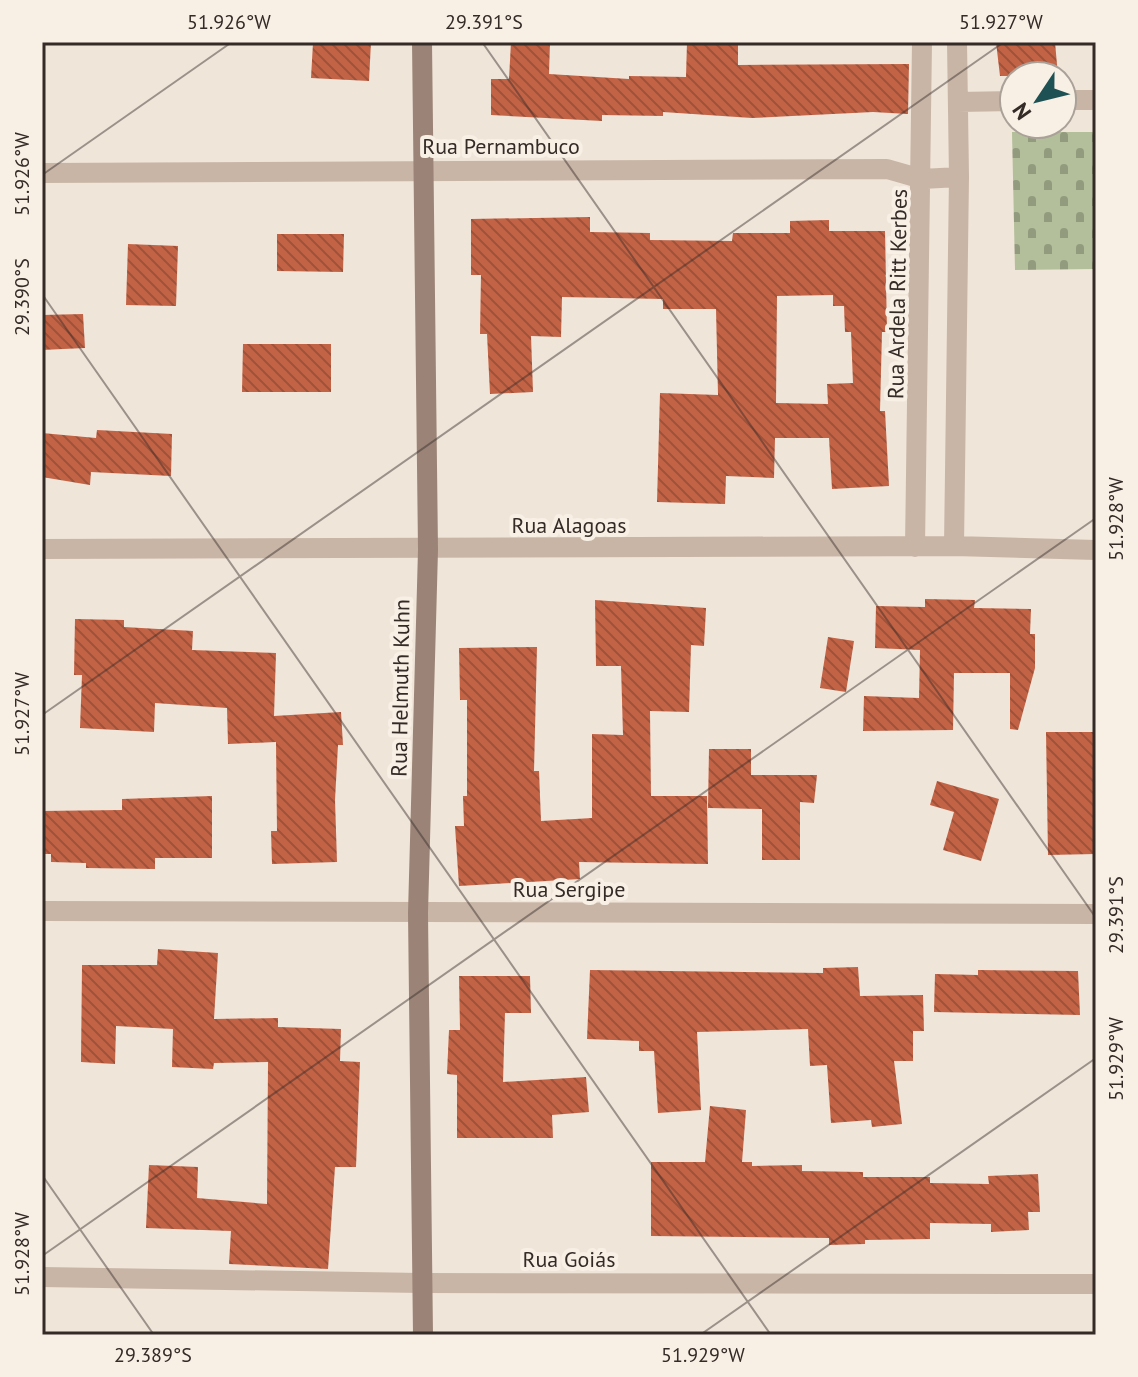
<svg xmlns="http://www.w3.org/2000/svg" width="1138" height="1377" font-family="'PT Sans',sans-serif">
<defs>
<pattern id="cemetery-stones" width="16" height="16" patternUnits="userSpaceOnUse" patternTransform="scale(2)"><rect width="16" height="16" fill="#b3bf9a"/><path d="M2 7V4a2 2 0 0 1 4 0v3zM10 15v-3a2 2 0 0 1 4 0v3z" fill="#929b7e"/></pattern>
<pattern id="building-back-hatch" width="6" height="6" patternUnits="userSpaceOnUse" patternTransform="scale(2)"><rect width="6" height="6" fill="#c26346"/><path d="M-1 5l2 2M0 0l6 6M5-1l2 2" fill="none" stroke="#9e523a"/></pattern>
</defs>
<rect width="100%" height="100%" fill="#f0e5d9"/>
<!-- cemetery -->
<path fill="url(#cemetery-stones)" d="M 1012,132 L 1096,132 L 1096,269 L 1015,270 Z"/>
<!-- building -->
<path fill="url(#building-back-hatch)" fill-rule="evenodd" d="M 330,42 L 371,42 L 369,81 L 311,78 L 313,43 Z
M 511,42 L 550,42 L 549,74 L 629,79 L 629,76 L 686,77 L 687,42 L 738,42 L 738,65 L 909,64 L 908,114 L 873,112 L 752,118 L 663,112 L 663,116 L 602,115 L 602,121 L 491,115 L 491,79 L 509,79 Z
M 996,42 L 1055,42 L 1058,76 L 1000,76 Z
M 590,217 L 590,232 L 650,233 L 650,240 L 732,241 L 733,233 L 790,233 L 790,221 L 829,220 L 829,231 L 885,231 L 887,332 L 882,332 L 880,411 L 885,411 L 889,486 L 832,489 L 829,438 L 775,438 L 774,478 L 726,476 L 725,504 L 657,502 L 660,393 L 718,395 L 716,309 L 663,309 L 663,299 L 562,297 L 561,337 L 531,336 L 533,392 L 490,394 L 487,334 L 480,334 L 481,275 L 471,275 L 471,219 ZM 833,295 L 833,306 L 844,306 L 845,332 L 851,332 L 853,383 L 827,384 L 828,404 L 776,403 L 777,296 Z
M 277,234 L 344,234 L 343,272 L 277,271 Z
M 128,244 L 178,246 L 176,306 L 126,305 Z
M 83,314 L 85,348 L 42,350 L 42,315 Z
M 243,344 L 331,344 L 331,392 L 242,392 Z
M 97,430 L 172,434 L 171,476 L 91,472 L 90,485 L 42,477 L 42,433 L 96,438 Z
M 925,599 L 975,600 L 974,608 L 1031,609 L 1030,634 L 1035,634 L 1035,668 L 1018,730 L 1010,729 L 1010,673 L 954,673 L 953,730 L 863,731 L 864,696 L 919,698 L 920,650 L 875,648 L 876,606 L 925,607 Z
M 595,600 L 706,608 L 704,646 L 691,645 L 689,712 L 650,711 L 651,796 L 707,796 L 708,864 L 579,862 L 580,879 L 459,886 L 455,826 L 464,826 L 463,796 L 467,796 L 467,700 L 460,700 L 459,648 L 537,647 L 534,771 L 539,771 L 541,821 L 592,818 L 592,734 L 623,735 L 621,666 L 596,666 Z
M 75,619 L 124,620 L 124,627 L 193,631 L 192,650 L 276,653 L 274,716 L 341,712 L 343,745 L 338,745 L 335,800 L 337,862 L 272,864 L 271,831 L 277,831 L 276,742 L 228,744 L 227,708 L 155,703 L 154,732 L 80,728 L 82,675 L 74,675 Z
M 828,637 L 854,641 L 846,692 L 820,688 Z
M 1046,732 L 1096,732 L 1096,854 L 1048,855 Z
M 709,749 L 751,749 L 751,775 L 817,775 L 814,803 L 800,802 L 800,860 L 762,860 L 762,809 L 708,808 Z
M 937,781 L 999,799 L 981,861 L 943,850 L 954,812 L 930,805 Z
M 212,796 L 212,858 L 155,858 L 155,869 L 86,868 L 86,863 L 51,862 L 51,854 L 42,854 L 42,811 L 122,810 L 122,799 Z
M 158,949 L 218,953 L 214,1019 L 278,1018 L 278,1027 L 341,1029 L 340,1061 L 360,1062 L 356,1167 L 335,1167 L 328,1269 L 229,1264 L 231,1231 L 146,1228 L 149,1165 L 198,1167 L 197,1198 L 267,1204 L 268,1062 L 214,1063 L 213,1069 L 172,1067 L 173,1029 L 116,1026 L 115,1064 L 81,1062 L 82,965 L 157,965 Z
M 858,967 L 860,996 L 923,995 L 924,1031 L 913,1031 L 913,1061 L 894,1061 L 902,1124 L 872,1127 L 871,1120 L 831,1123 L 827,1065 L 810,1066 L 808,1029 L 697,1032 L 701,1110 L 658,1113 L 654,1051 L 639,1051 L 639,1041 L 587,1039 L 590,970 L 823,973 L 823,968 Z
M 978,970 L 1078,971 L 1080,1015 L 934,1012 L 935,974 L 978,975 Z
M 459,976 L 530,976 L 531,1013 L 505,1013 L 503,1082 L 586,1077 L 589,1112 L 552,1115 L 553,1138 L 457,1138 L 457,1075 L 447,1074 L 449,1030 L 460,1030 Z
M 710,1106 L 746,1110 L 742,1162 L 752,1162 L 752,1166 L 802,1165 L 802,1171 L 863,1172 L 863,1177 L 930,1177 L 930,1183 L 989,1184 L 988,1176 L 1038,1174 L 1040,1212 L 1028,1212 L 1029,1230 L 991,1232 L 991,1224 L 930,1223 L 930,1239 L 865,1240 L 865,1244 L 829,1245 L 829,1238 L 651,1236 L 651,1162 L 705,1162 Z"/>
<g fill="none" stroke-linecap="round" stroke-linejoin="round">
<!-- minor -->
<path stroke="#c8b5a6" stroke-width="20" d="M 1062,100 L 1096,100
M 958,102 L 1014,101
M 42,173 L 887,169 L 922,179 L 959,177
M 954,546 L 959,177 L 957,42
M 915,547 L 922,42
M 42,549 L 954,546 L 1096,550
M 42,911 L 1096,914
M 42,1277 L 421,1283 L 1096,1284"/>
<!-- secondary -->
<path stroke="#9b8477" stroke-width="20" d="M 422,42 L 428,550 L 418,913 L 423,1335"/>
</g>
<!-- ticks -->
<path fill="none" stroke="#342b27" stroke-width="2" stroke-opacity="0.45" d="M 482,42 L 1096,918M 42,175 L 232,42M 42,294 L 771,1335M 42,715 L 1004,42M 42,1175 L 154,1335M 42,1256 L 1096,518M 700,1335 L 1096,1058"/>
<g text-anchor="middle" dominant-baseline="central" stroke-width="8" stroke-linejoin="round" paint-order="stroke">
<!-- street labels -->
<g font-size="22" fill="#342b27" stroke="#f8efe5">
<text x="501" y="146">Rua Pernambuco</text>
<text transform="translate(897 294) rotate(-89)">Rua Ardela Ritt Kerbes</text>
<text x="569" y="525">Rua Alagoas</text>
<text transform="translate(400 688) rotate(-89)">Rua Helmuth Kuhn</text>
<text x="569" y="889">Rua Sergipe</text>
<text x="569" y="1259">Rua Goiás</text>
</g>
</g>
<!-- border -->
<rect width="1138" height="1377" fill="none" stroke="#f8efe5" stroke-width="88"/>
<!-- north arrow -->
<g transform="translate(1038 100) rotate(235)"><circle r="38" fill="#f8efe5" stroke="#aaa199" stroke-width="2"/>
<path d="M0-6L14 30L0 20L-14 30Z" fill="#1e5154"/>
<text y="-12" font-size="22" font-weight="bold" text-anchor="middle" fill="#342b27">N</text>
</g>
<rect x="44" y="44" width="1050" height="1289" fill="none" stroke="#342b27" stroke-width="3"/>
<g font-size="20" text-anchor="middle" fill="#342b27">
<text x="229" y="29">51.926°W</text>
<text x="484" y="29">29.391°S</text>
<text x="1001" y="29">51.927°W</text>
<text transform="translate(22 174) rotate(-90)" y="7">51.926°W</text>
<text transform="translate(22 297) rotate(-90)" y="7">29.390°S</text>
<text transform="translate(1116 519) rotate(-90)" y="7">51.928°W</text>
<text transform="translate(22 714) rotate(-90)" y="7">51.927°W</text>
<text transform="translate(1116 915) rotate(-90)" y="7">29.391°S</text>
<text transform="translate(1116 1059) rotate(-90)" y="7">51.929°W</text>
<text transform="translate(22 1254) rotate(-90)" y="7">51.928°W</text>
<text x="153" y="1362">29.389°S</text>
<text x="703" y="1362">51.929°W</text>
</g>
</svg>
